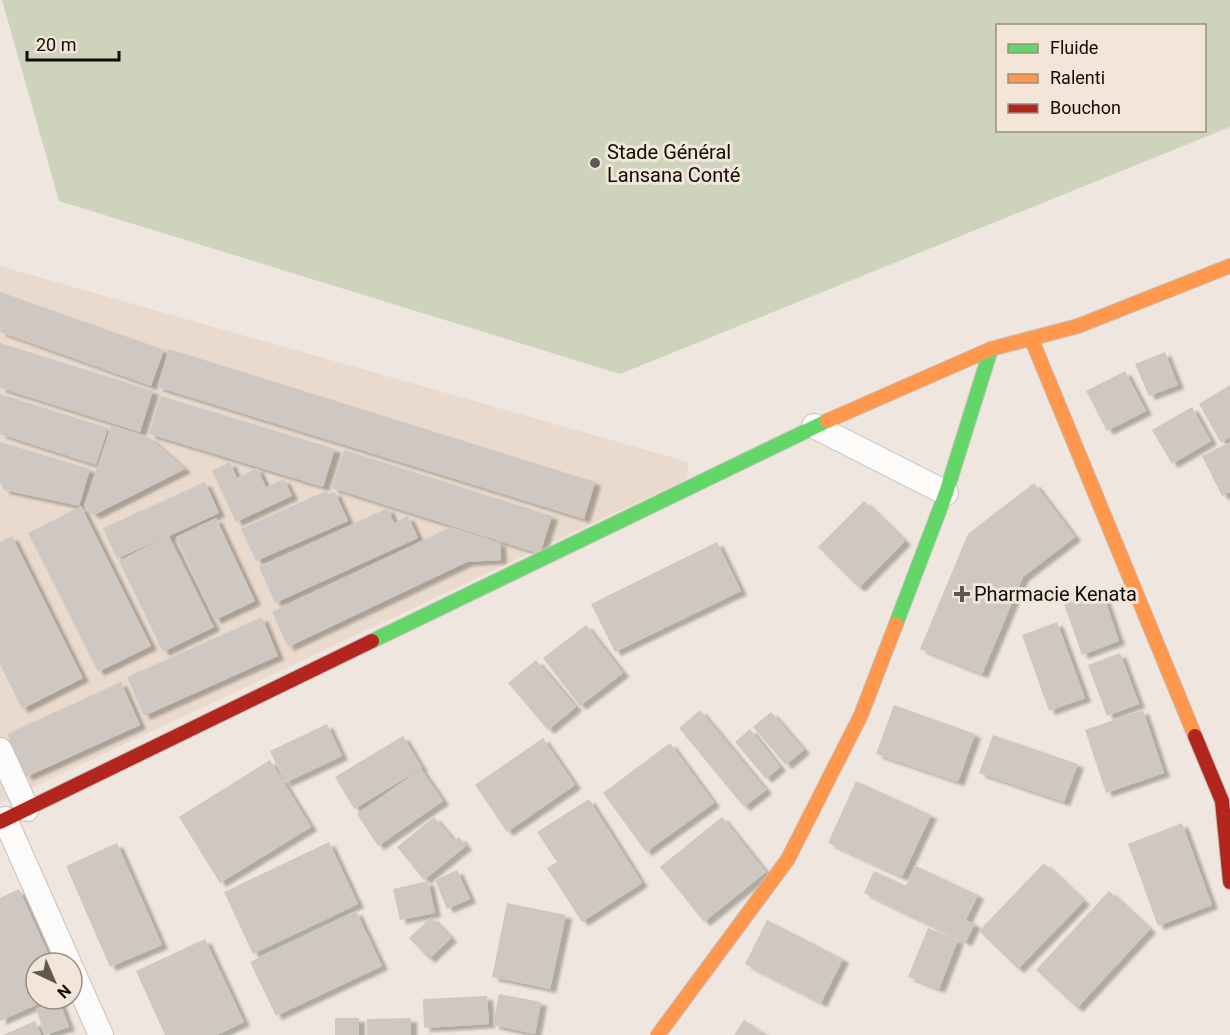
<svg xmlns="http://www.w3.org/2000/svg" width="1230" height="1035" font-family="Roboto,sans-serif">
<defs>
<filter id="shadow"><feDropShadow dx="6" dy="4" stdDeviation="1.5" flood-color="#0004"/></filter>
</defs>
<rect width="100%" height="100%" fill="#eee6df"/>
<!-- built -->
<path fill="#e9dacd" d="M 0,266 L 688,462 L 687,479 L 0,803 Z"/>
<!-- green -->
<path fill="#cdd4bb" fill-rule="evenodd" d="M 2,0 L 1230,0 L 1230,127 L 620,374 L 59,201 ZM 998,26 L 1204,26 L 1204,130 L 998,130 Z"/>
<!-- building -->
<path fill="#cec7c2" filter="url(#shadow)" d="M 0,292 L 164,350 L 151,386 L 0,332 Z
M 0,343 L 153,391 L 140,432 L 0,388 Z
M 169,349 L 595,482 L 584,519 L 157,387 Z
M 1165,352 L 1178,385 L 1149,396 L 1135,364 Z
M 1125,371 L 1146,411 L 1107,431 L 1086,391 Z
M 1230,385 L 1230,437 L 1221,443 L 1199,404 Z
M 0,394 L 108,428 L 96,465 L 0,434 Z
M 161,396 L 335,449 L 323,487 L 149,434 Z
M 1192,407 L 1211,441 L 1172,464 L 1152,430 Z
M 111,426 L 150,438 L 185,469 L 94,515 L 84,506 Z
M 0,442 L 90,469 L 79,506 L 4,490 L 0,482 Z
M 1230,442 L 1230,492 L 1222,496 L 1202,456 Z
M 344,450 L 552,516 L 540,554 L 332,488 Z
M 230,462 L 237,478 L 257,468 L 266,487 L 284,479 L 292,496 L 236,522 L 212,471 Z
M 205,482 L 219,513 L 169,536 L 214,627 L 163,652 L 119,561 L 163,538 L 117,559 L 103,528 Z
M 1034,483 L 1075,537 L 1023,577 L 982,674 L 920,649 L 968,534 Z
M 326,491 L 328,494 L 335,492 L 348,521 L 256,561 L 241,529 Z
M 864,501 L 905,541 L 859,588 L 818,547 Z
M 81,506 L 151,646 L 98,672 L 28,533 Z
M 388,508 L 394,523 L 408,516 L 418,538 L 275,603 L 259,567 Z
M 216,518 L 255,601 L 215,620 L 176,537 Z
M 451,527 L 500,543 L 501,560 L 467,562 L 288,647 L 272,612 Z
M 12,536 L 83,678 L 22,709 L 0,664 L 0,542 Z
M 717,542 L 741,591 L 615,652 L 591,604 Z
M 1102,591 L 1119,641 L 1082,655 L 1064,604 Z
M 262,617 L 278,656 L 144,716 L 127,677 Z
M 1057,622 L 1085,698 L 1049,711 L 1022,635 Z
M 586,625 L 623,673 L 580,706 L 543,658 Z
M 1120,653 L 1139,704 L 1107,716 L 1088,665 Z
M 536,660 L 576,707 L 548,730 L 508,683 Z
M 121,682 L 140,725 L 26,777 L 7,734 Z
M 894,705 L 975,734 L 958,782 L 876,754 Z
M 700,710 L 766,790 L 744,807 L 679,728 Z
M 1143,710 L 1164,773 L 1106,793 L 1085,730 Z
M 771,712 L 804,750 L 786,765 L 753,727 Z
M 327,724 L 342,756 L 285,783 L 270,751 Z
M 750,729 L 780,767 L 766,779 L 735,742 Z
M 993,735 L 1078,764 L 1064,802 L 979,773 Z
M 403,736 L 422,768 L 354,809 L 335,777 Z
M 543,738 L 575,785 L 507,832 L 475,785 Z
M 670,743 L 714,803 L 646,852 L 603,793 Z
M 270,760 L 311,827 L 220,883 L 179,817 Z
M 421,769 L 443,801 L 378,846 L 357,814 Z
M 856,781 L 931,815 L 902,877 L 828,843 Z
M 589,799 L 642,883 L 582,922 L 547,868 L 557,862 L 537,832 Z
M 434,817 L 454,841 L 459,837 L 466,846 L 424,880 L 397,847 Z
M 722,817 L 766,872 L 704,922 L 660,867 Z
M 1182,823 L 1212,905 L 1158,926 L 1128,844 Z
M 329,842 L 358,904 L 253,954 L 224,892 Z
M 117,843 L 162,945 L 110,967 L 66,866 Z
M 1044,863 L 1084,901 L 1018,969 L 979,931 Z
M 916,866 L 978,895 L 966,920 L 975,924 L 966,942 L 864,893 L 874,871 L 906,886 Z
M 457,870 L 470,899 L 447,909 L 435,880 Z
M 428,881 L 435,913 L 400,920 L 393,889 Z
M 19,889 L 49,956 L 40,960 L 41,963 L 36,963 L 36,999 L 49,999 L 0,1021 L 0,898 Z
M 1109,891 L 1150,929 L 1077,1008 L 1036,970 Z
M 507,903 L 566,915 L 550,989 L 492,977 Z
M 356,911 L 382,966 L 276,1016 L 250,962 Z
M 431,917 L 451,938 L 429,959 L 409,938 Z
M 767,920 L 843,959 L 821,1003 L 745,964 Z
M 928,928 L 958,940 L 939,989 L 908,977 Z
M 205,939 L 244,1022 L 217,1035 L 165,1035 L 136,971 Z
M 499,994 L 541,1002 L 535,1034 L 493,1025 Z
M 487,996 L 489,1024 L 424,1028 L 423,999 Z
M 59,1000 L 69,1027 L 45,1035 L 36,1009 Z
M 335,1018 L 359,1018 L 359,1035 L 335,1035 Z
M 411,1018 L 411,1035 L 367,1035 L 367,1019 Z
M 744,1020 L 766,1035 L 734,1035 Z
M 35,1021 L 41,1035 L 3,1035 Z"/>
<g fill="none" stroke-linecap="round" stroke-linejoin="round">
<defs>
<path id="street" d="M 814,426 L 946,493
M 0,750 L 27,809
M 5,819 L 69,963
M 72,970 L 101,1035"/>
<path id="fast" d="M 896,624 L 946,493 L 991,349
M 372,641 L 827,421"/>
<path id="slow" d="M 1031,338 L 1195,736
M 827,421 L 991,349 L 1078,326 L 1230,266
M 658,1035 L 788,859 L 861,715 L 896,624"/>
<path id="jam" d="M 1195,736 L 1222,801 L 1230,882
M 0,822 L 372,641"/>
</defs>
<!-- street casing -->
<use href="#street" stroke="#c7c1bb" stroke-width="26"/>
<!-- fast casing -->
<use href="#fast" stroke="#c7c1bb" stroke-width="16"/>
<!-- slow casing -->
<use href="#slow" stroke="#c7c1bb" stroke-width="16"/>
<!-- jam casing -->
<use href="#jam" stroke="#c7c1bb" stroke-width="16"/>
<!-- street -->
<use href="#street" stroke="#fcfbfa" stroke-width="24"/>
<!-- fast -->
<use href="#fast" stroke="#63d668" stroke-width="14"/>
<!-- slow -->
<use href="#slow" stroke="#ff974d" stroke-width="14"/>
<!-- jam -->
<use href="#jam" stroke="#b3261e" stroke-width="14"/>
</g>
<!-- markers -->
<g fill="#5e5853" stroke="#f4e5d9" stroke-width="2">
<circle cx="595" cy="163" r="6"/>
<path d="M959 585h6v6h6v6h-6v6h-6v-6h-6v-6h6z"/>
</g>
<g text-anchor="middle" dominant-baseline="central" stroke-width="6" stroke-linejoin="round" paint-order="stroke">
<!-- poi labels -->
<g font-size="20" fill="#100b07" stroke="#f4e5d9" text-anchor="start">
<text x="607" y="152">Stade Général<tspan x="607" dy="23">Lansana Conté</tspan></text>
<text x="974" y="594">Pharmacie Kenata</text>
</g>
</g>
<!-- legend -->
<rect x="996" y="24" width="210" height="108" fill="#f4e5d9" stroke="#998e85" stroke-width="1.5"/>
<rect x="1008" y="44" width="30" height="9" fill="#63d668" stroke="#998e85" stroke-width="1.5"/>
<text x="1050" y="54" font-size="18" fill="#100b07">Fluide</text>
<rect x="1008" y="74" width="30" height="9" fill="#ff974d" stroke="#998e85" stroke-width="1.5"/>
<text x="1050" y="84" font-size="18" fill="#100b07">Ralenti</text>
<rect x="1008" y="104" width="30" height="9" fill="#b3261e" stroke="#998e85" stroke-width="1.5"/>
<text x="1050" y="114" font-size="18" fill="#100b07">Bouchon</text>
<!-- north arrow -->
<g transform="translate(54 981) rotate(136)"><circle r="28" fill="#f4e5d9" stroke="#998e85" stroke-width="1.5"/>
<path d="M0-4.5L10 22L0 15L-10 22Z" fill="#5e5853"/>
<text y="-9" font-size="16" font-weight="bold" text-anchor="middle" fill="#100b07">N</text>
</g>
<!-- scale -->
<path d="M27 51v9h92v-9" fill="none" stroke="#100b07" stroke-width="3"/>
<text x="36" y="51" font-size="18" fill="#100b07" stroke="#f4e5d9" stroke-width="4.5" paint-order="stroke">20 m</text>
</svg>
